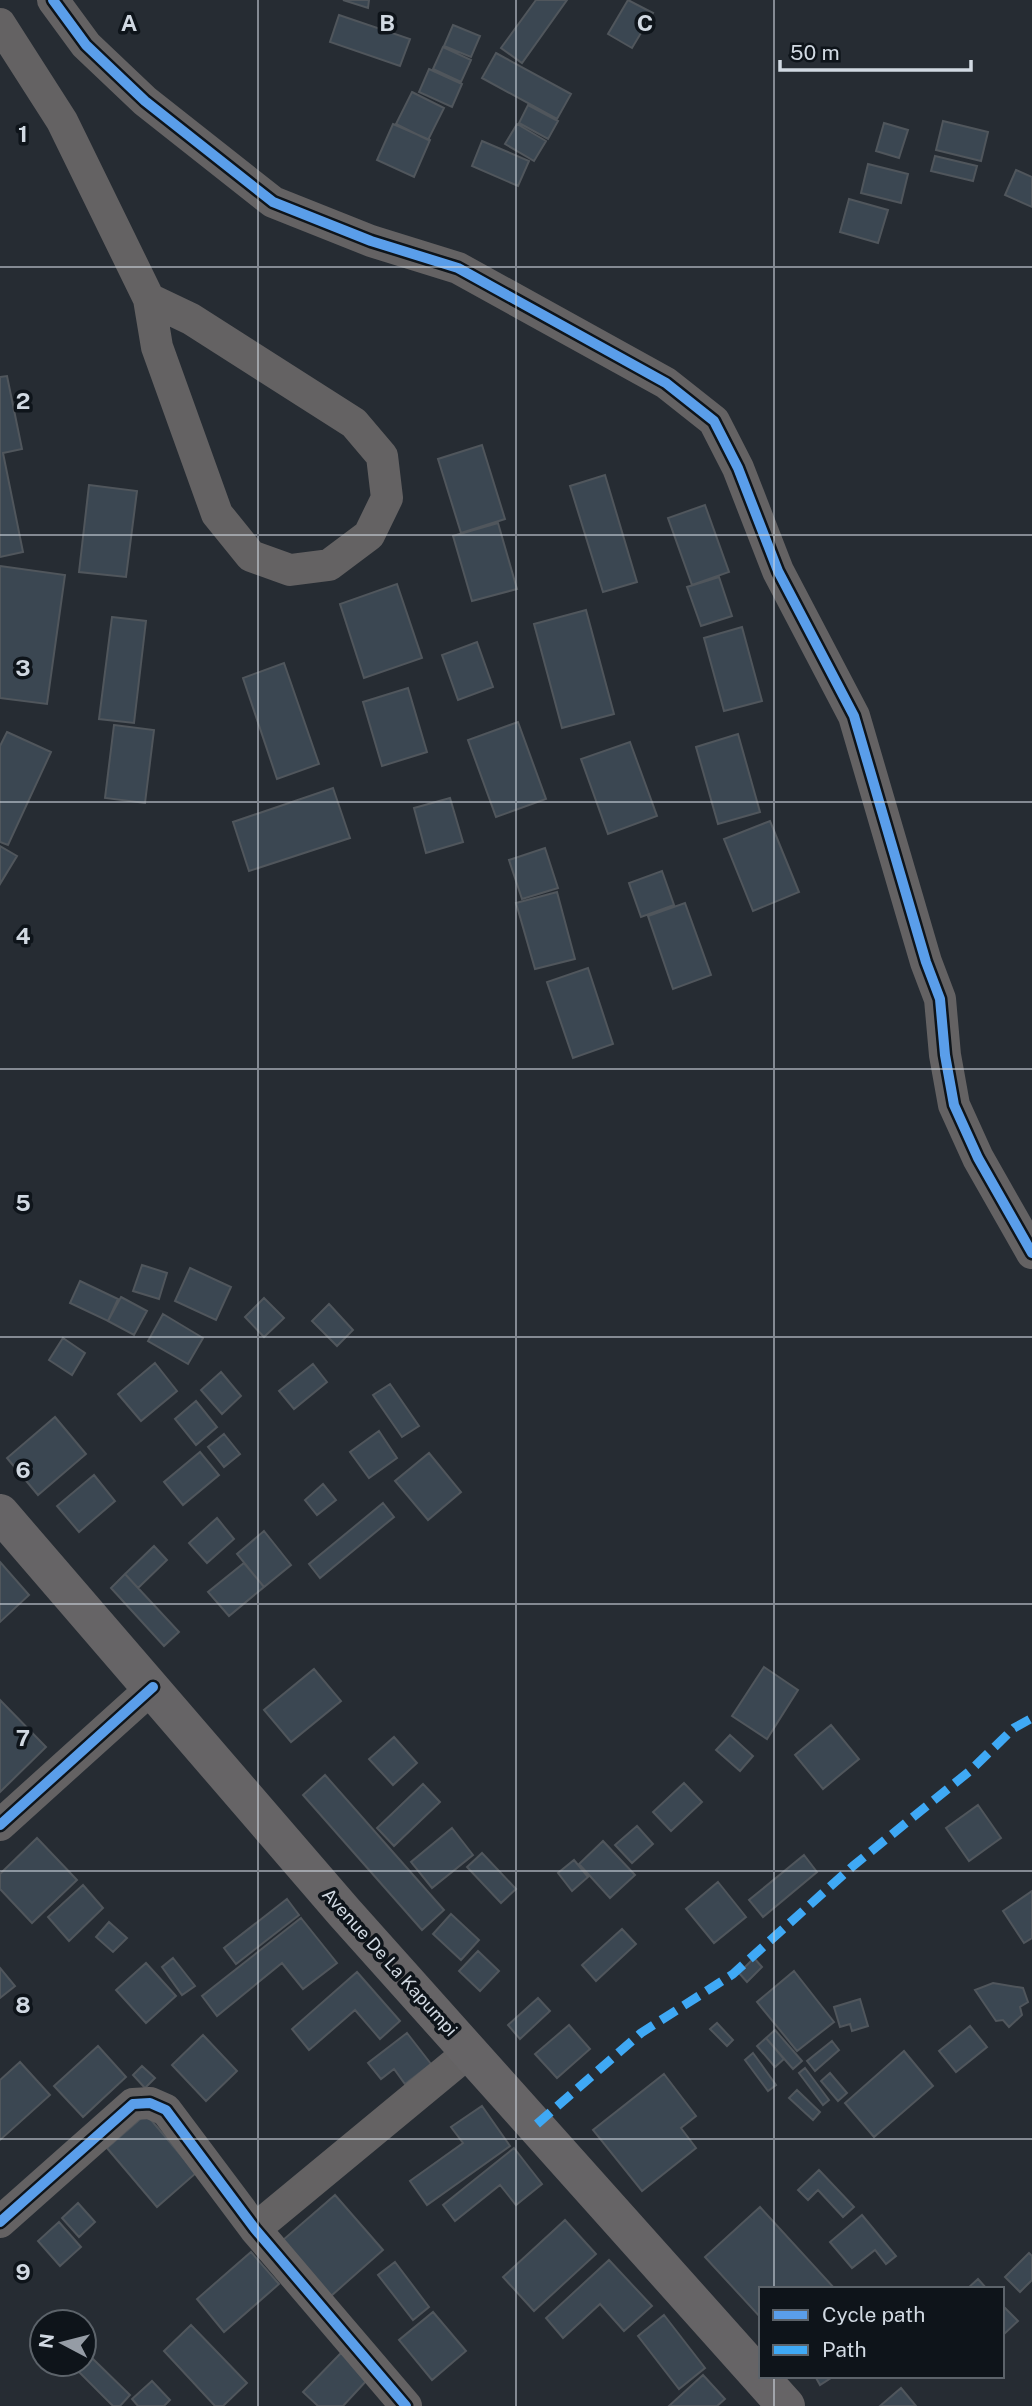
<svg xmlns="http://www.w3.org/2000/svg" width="1032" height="2406" font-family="'Public Sans',sans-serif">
<rect width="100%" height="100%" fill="#262c33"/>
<!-- building -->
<path fill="#3b4752" stroke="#50565c" stroke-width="2" d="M 343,0 L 369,0 L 368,8 Z
M 536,0 L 567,0 L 522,63 L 501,48 Z
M 628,0 L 653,13 L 632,48 L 608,34 Z
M 339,15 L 410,39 L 400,66 L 330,42 Z
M 453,25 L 480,36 L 471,57 L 444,46 Z
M 443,47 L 471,60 L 461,82 L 433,69 Z
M 496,53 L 571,94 L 557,119 L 482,78 Z
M 429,69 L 462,84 L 452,107 L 419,92 Z
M 412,92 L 444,108 L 428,140 L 396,124 Z
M 528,105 L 558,121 L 548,139 L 519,123 Z
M 943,121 L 988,132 L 981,161 L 936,150 Z
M 884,123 L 908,130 L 899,158 L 876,151 Z
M 393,124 L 430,140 L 414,177 L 377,160 Z
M 517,124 L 546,141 L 534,161 L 505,144 Z
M 482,141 L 529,161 L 518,186 L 472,166 Z
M 935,156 L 977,166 L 973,181 L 931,171 Z
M 868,164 L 908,174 L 901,203 L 861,193 Z
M 1016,170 L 1032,177 L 1032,207 L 1005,195 Z
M 849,199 L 888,210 L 878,243 L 840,232 Z
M 7,376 L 22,449 L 3,453 L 23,552 L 0,557 L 0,377 Z
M 482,445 L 505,519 L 461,533 L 438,459 Z
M 605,475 L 637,582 L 603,592 L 570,486 Z
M 89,485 L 137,491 L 126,577 L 79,572 Z
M 705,505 L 729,572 L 692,585 L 668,518 Z
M 498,523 L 517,589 L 472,601 L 453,536 Z
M 0,566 L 65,575 L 47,704 L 0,698 Z
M 719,577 L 732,616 L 701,626 L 687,587 Z
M 397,584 L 422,658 L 364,678 L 340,604 Z
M 586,610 L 614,714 L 562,728 L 534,624 Z
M 112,617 L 146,621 L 134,723 L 99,719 Z
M 742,627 L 762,701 L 724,711 L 704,638 Z
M 477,642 L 493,687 L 458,700 L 442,655 Z
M 284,663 L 319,764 L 277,779 L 243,678 Z
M 408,688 L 427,752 L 382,766 L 363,702 Z
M 518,722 L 546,799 L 496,817 L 468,740 Z
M 114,725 L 154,730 L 145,803 L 105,798 Z
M 7,732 L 51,752 L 8,845 L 0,842 L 0,746 Z
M 738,734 L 760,812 L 718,824 L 696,747 Z
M 630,742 L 657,816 L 608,834 L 581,759 Z
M 333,788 L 350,838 L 249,871 L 233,822 Z
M 450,798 L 463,842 L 426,853 L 414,808 Z
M 770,821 L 799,892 L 753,911 L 724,839 Z
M 0,846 L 17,856 L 0,884 Z
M 545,848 L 558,888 L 522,899 L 509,860 Z
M 662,871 L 674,905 L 641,917 L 629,883 Z
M 557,892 L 575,959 L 535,969 L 516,903 Z
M 685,903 L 711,975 L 673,989 L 648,916 Z
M 588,968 L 613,1044 L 573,1058 L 547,982 Z
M 142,1265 L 167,1273 L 159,1299 L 133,1291 Z
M 190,1268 L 231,1287 L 216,1320 L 175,1301 Z
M 80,1281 L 118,1299 L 108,1321 L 70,1303 Z
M 121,1297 L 147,1311 L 134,1335 L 108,1321 Z
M 264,1298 L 284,1318 L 264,1337 L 245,1317 Z
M 329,1304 L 353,1330 L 337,1346 L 312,1321 Z
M 163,1314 L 203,1338 L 188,1364 L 148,1341 Z
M 63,1338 L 85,1353 L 72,1375 L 49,1360 Z
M 155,1363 L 177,1391 L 141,1421 L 118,1394 Z
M 313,1364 L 327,1382 L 294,1409 L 279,1391 Z
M 221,1372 L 241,1396 L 222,1414 L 201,1390 Z
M 390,1384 L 419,1426 L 402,1437 L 373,1395 Z
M 196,1401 L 217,1427 L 196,1445 L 175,1419 Z
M 55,1417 L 86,1454 L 38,1495 L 7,1458 Z
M 379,1431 L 397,1458 L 369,1478 L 350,1452 Z
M 224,1434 L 240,1454 L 224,1467 L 208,1447 Z
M 200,1452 L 219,1475 L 183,1505 L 164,1482 Z
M 429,1453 L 461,1492 L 428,1520 L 395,1481 Z
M 94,1475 L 115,1501 L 79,1532 L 57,1506 Z
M 323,1484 L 336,1500 L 317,1515 L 305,1500 Z
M 383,1503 L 394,1517 L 320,1578 L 309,1564 Z
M 217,1518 L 234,1539 L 207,1563 L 189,1543 Z
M 264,1531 L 291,1565 L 264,1587 L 237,1554 Z
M 154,1546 L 167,1560 L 138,1588 L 125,1574 Z
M 0,1562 L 29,1595 L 0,1622 Z
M 244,1563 L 264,1587 L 229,1616 L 208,1592 Z
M 125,1574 L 179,1632 L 164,1646 L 111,1588 Z
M 764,1667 L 798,1690 L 767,1739 L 732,1716 Z
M 314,1669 L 341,1701 L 291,1742 L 264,1710 Z
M 0,1700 L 46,1747 L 0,1792 Z
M 831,1725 L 859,1759 L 823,1789 L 795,1755 Z
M 730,1735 L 753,1756 L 740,1771 L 716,1750 Z
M 394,1737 L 417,1763 L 393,1785 L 369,1759 Z
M 325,1775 L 444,1910 L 422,1930 L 303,1795 Z
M 684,1783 L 702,1802 L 671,1831 L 653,1812 Z
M 423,1784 L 440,1802 L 394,1846 L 377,1828 Z
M 978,1805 L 1001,1838 L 969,1861 L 946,1828 Z
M 637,1826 L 653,1844 L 632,1863 L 615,1845 Z
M 452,1828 L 473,1855 L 432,1888 L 411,1862 Z
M 37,1838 L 77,1880 L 32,1923 L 0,1889 L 0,1874 Z
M 603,1841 L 635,1875 L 610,1898 L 579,1864 Z
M 482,1853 L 516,1889 L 501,1903 L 467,1867 Z
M 804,1855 L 817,1872 L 763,1917 L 749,1900 Z
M 574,1860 L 588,1877 L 572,1891 L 558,1873 Z
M 718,1882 L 746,1917 L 714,1943 L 686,1909 Z
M 83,1885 L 103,1908 L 69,1941 L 48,1917 Z
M 1032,1891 L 1032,1938 L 1024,1943 L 1003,1911 Z
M 287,1899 L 299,1915 L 236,1964 L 224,1948 Z
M 451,1914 L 479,1940 L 461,1960 L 433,1934 Z
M 301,1918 L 337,1963 L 303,1989 L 282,1963 L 217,2016 L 202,1996 Z
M 109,1922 L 127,1938 L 113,1952 L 96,1937 Z
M 622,1929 L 636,1944 L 596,1981 L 582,1965 Z
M 478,1951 L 499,1971 L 480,1991 L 459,1971 Z
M 173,1958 L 195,1986 L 182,1995 L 162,1967 Z
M 754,1958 L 762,1967 L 747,1982 L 739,1973 Z
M 146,1963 L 176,1996 L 146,2023 L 116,1990 Z
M 0,1968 L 15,1986 L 0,1998 Z
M 794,1971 L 834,2022 L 797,2051 L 757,2002 Z
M 357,1972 L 400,2021 L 380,2039 L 355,2010 L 309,2050 L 292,2029 Z
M 993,1983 L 1023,1988 L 1028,2002 L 1020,2007 L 1022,2015 L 1009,2027 L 1003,2020 L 996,2021 L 975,1990 Z
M 538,1998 L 550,2011 L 520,2039 L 508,2025 Z
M 860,1999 L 868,2026 L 852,2031 L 850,2024 L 840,2027 L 834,2007 Z
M 717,2023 L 733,2040 L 727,2046 L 710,2029 Z
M 569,2025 L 590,2049 L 557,2078 L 535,2054 Z
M 970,2026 L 987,2047 L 956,2072 L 939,2051 Z
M 775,2030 L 802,2061 L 793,2069 L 766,2038 Z
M 407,2033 L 431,2064 L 405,2084 L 394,2069 L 381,2079 L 368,2063 Z
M 203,2035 L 237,2071 L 206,2101 L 172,2065 Z
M 766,2038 L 784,2059 L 775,2067 L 757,2046 Z
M 832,2041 L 839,2050 L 815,2071 L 807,2061 Z
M 98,2046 L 126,2077 L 83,2117 L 54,2086 Z
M 904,2051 L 933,2086 L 874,2137 L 845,2103 Z
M 753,2053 L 776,2085 L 768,2091 L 745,2060 Z
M 20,2062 L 50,2095 L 0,2140 L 0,2080 Z
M 142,2066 L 155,2078 L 145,2088 L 133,2075 Z
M 805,2068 L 829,2100 L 823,2105 L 799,2073 Z
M 830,2073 L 847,2093 L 838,2101 L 821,2081 Z
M 664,2074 L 696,2116 L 681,2128 L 696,2148 L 642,2191 L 593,2130 Z
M 797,2090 L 820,2112 L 813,2120 L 789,2098 Z
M 482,2106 L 510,2146 L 427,2205 L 410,2181 L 463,2143 L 451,2127 Z
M 146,2114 L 196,2173 L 157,2207 L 107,2148 Z
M 514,2148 L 542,2184 L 516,2205 L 500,2185 L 455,2221 L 443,2205 Z
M 819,2170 L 854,2207 L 843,2217 L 818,2190 L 808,2200 L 798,2190 Z
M 335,2195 L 383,2250 L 331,2296 L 283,2240 Z
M 78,2203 L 95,2222 L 79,2237 L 62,2218 Z
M 760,2207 L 835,2289 L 761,2289 L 761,2318 L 705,2257 Z
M 862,2215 L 896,2256 L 886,2264 L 875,2250 L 852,2268 L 830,2242 Z
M 565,2220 L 596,2254 L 534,2311 L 503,2277 Z
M 59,2222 L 81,2247 L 60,2266 L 38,2241 Z
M 251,2252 L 279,2284 L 224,2332 L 197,2299 Z
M 1029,2253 L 1032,2256 L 1032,2280 L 1020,2292 L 1005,2277 Z
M 609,2260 L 652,2306 L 624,2331 L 600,2304 L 563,2338 L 546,2318 Z
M 395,2262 L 429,2307 L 413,2320 L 378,2275 Z
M 978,2279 L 987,2289 L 967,2289 Z
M 1002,2305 L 1018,2321 L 1002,2336 Z
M 433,2312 L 466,2351 L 432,2380 L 399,2340 Z
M 664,2315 L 705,2368 L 679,2389 L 638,2336 Z
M 191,2325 L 247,2383 L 223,2406 L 215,2406 L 164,2351 Z
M 341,2353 L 368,2379 L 343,2406 L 318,2406 L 303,2392 Z
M 91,2357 L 130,2395 L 120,2406 L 113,2406 L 78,2371 Z
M 703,2375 L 725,2399 L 717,2406 L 669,2406 Z
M 815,2376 L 834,2376 L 820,2385 Z
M 152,2381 L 170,2400 L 164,2406 L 138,2406 L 132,2399 Z
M 901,2388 L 916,2406 L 880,2406 Z"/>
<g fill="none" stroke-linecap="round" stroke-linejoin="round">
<!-- street -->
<path stroke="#646263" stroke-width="32" d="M 53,0 L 86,45 L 145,101 L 273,202 L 371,241 L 458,268 L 666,383 L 714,421 L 738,468 L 778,571 L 854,716 L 926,962 L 940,999 L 945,1055 L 954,1105 L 978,1158 L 1032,1253
M 0,24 L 62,121 L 149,299 L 157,347 L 217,514 L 251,556 L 290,570 L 329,565 L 369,535 L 387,498 L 382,456 L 354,423 L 191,319 L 149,299
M 0,1825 L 153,1687
M 0,2222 L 133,2104 L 150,2103 L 166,2110 L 255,2229 L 406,2406
M 255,2229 L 469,2052"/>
<!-- secondary -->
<path stroke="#666466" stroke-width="38" d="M 0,1513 L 344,1912 L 786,2406"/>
<!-- quiet -->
<path stroke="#3fa9f5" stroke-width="9" stroke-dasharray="18 9" stroke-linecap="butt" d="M 537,2124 L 641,2033 L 733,1974 L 853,1866 L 971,1770 L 1014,1728 L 1032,1718"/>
<defs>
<path id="cycleway" d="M 53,0 L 86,45 L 145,101 L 273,202 L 371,241 L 458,268 L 666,383 L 714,421 L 738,468 L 778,571 L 854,716 L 926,962 L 940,999 L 945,1055 L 954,1105 L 978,1158 L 1032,1253
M 0,1825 L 153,1687
M 0,2222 L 133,2104 L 150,2103 L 166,2110 L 255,2229 L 406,2406"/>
</defs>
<!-- cycleway casing -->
<use href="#cycleway" stroke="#0e141a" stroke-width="15"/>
<!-- cycleway -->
<use href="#cycleway" stroke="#5a9eea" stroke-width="10"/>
</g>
<!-- grid -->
<path fill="none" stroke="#d1d9e2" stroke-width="2" stroke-opacity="0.55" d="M 258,0 L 258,2406M 516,0 L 516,2406M 774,0 L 774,2289M 0,267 L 1032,267M 0,535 L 1032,535M 0,802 L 1032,802M 0,1069 L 1032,1069M 0,1337 L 1032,1337M 0,1604 L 1032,1604M 0,1871 L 1032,1871M 0,2139 L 1032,2139M 774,2376 L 774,2406"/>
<g text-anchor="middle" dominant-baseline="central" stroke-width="7" stroke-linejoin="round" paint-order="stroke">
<!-- street labels -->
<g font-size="18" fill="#d1d9e2" stroke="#0e141a">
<text transform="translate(390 1962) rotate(48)">Avenue De La Kapumpi</text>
</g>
</g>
<g font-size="23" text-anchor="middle" font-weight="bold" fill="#d1d9e2" stroke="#0e141a" stroke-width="7" stroke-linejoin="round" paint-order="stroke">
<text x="129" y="31">A</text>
<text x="387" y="31">B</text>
<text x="645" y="31">C</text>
<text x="23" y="142">1</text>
<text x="23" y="409">2</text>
<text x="23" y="676">3</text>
<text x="23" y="944">4</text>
<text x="23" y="1211">5</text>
<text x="23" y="1478">6</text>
<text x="23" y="1746">7</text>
<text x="23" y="2013">8</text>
<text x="23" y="2280">9</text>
</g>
<!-- legend -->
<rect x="759" y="2287" width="245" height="91" fill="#0e141a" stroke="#5c636a" stroke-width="2"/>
<rect x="773" y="2310" width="35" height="10" fill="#5a9eea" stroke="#5c636a" stroke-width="2"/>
<text x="822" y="2322" font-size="21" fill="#d1d9e2">Cycle path</text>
<rect x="773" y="2345" width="35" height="10" fill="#3fa9f5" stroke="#5c636a" stroke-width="2"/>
<text x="822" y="2357" font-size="21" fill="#d1d9e2">Path</text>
<!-- north arrow -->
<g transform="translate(63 2343) rotate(277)"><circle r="33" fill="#0e141a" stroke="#5c636a" stroke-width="2"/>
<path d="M0-5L12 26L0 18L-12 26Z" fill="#959ca5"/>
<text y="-10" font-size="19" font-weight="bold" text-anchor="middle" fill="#d1d9e2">N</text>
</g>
<!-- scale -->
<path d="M780 60v10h191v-10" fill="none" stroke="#d1d9e2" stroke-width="3.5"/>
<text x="790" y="60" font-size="21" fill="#d1d9e2" stroke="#0e141a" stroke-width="5" paint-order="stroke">50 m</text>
</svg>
